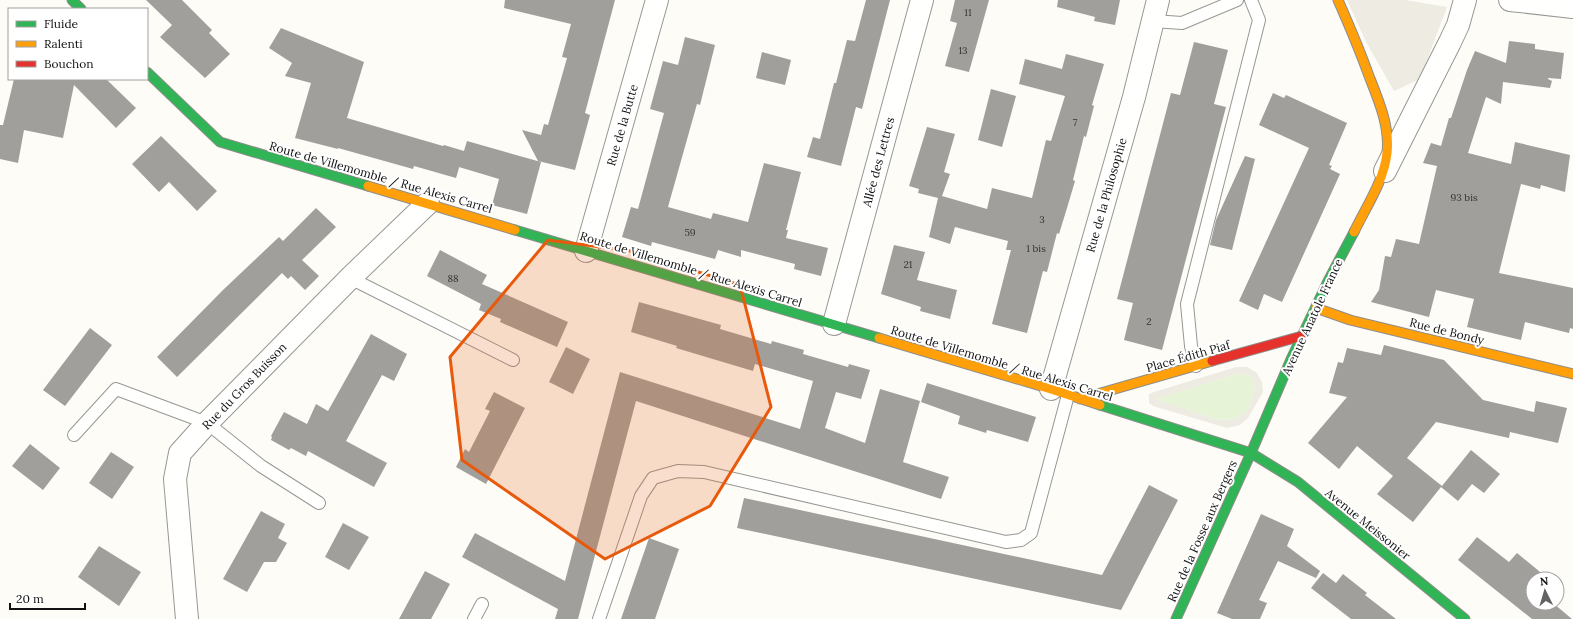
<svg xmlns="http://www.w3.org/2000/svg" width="1573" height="619" font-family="Lora,serif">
<rect width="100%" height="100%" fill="#fdfcf7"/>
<!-- green -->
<path fill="#e7f3d7" d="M 1241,373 L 1250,376 L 1255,384 L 1253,395 L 1247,411 L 1234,419 L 1218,420 L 1155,399 Z"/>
<!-- plaza -->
<path fill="#edebe2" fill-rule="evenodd" d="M 1347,0 L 1405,0 L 1447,7 L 1420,79 L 1394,91 L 1366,42 Z
M 1236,367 L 1247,367 L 1256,372 L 1262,382 L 1263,392 L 1248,418 L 1240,425 L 1227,428 L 1153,406 L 1149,403 L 1149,394 L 1154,392 ZM 1241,373 L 1250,376 L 1255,384 L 1253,395 L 1247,411 L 1234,419 L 1218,420 L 1156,399 Z"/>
<!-- building -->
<path fill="#a19f9c" d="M 146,0 L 182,0 L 212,30 L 209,33 L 230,54 L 205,78 L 160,37 L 172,25 Z
M 505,0 L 615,0 L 585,113 L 590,115 L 575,170 L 538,161 L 522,130 L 541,135 L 544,124 L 548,125 L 567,58 L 562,57 L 571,24 L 504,8 Z
M 866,0 L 890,0 L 862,109 L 856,107 L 841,166 L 807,157 L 813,137 L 820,139 L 834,83 L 836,83 L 847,40 L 855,41 Z
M 955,0 L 989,0 L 969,72 L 945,66 L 957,23 L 950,21 Z
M 1058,0 L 1120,0 L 1115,25 L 1094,21 L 1095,17 L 1057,7 Z
M 281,28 L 364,62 L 347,118 L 443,146 L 444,145 L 464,151 L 456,178 L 414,166 L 413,169 L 338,148 L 338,149 L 295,138 L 311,83 L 285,76 L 292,63 L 269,48 Z
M 685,37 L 715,45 L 700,105 L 697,104 L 668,207 L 711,219 L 713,213 L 748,222 L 764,163 L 801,172 L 786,230 L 788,230 L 786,238 L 828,248 L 821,276 L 794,269 L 795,264 L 741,250 L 741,257 L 718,250 L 715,259 L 652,242 L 651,246 L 622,237 L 631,207 L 638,209 L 664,113 L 650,109 L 663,61 L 678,65 Z
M 1509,41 L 1535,44 L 1535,49 L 1564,53 L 1561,79 L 1548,78 L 1548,79 L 1552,81 L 1550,88 L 1503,82 L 1501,104 L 1486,97 L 1468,153 L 1511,164 L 1515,142 L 1570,155 L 1565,192 L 1541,185 L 1540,189 L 1521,184 L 1499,273 L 1573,288 L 1573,329 L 1570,328 L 1569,333 L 1525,322 L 1521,340 L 1467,327 L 1474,299 L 1436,290 L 1429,317 L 1371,302 L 1379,290 L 1385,256 L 1391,257 L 1396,239 L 1419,244 L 1437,166 L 1423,163 L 1431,143 L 1441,146 L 1449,118 L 1451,118 L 1467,70 L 1475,51 L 1506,63 Z
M 1194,42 L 1228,50 L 1214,104 L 1226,107 L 1162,350 L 1124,340 L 1133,303 L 1117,299 L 1171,93 L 1180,95 Z
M 762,52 L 791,60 L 785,85 L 756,78 Z
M 1066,54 L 1104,64 L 1092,105 L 1094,106 L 1086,137 L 1084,136 L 1073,180 L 1075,181 L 1067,208 L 1059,234 L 1057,233 L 1047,272 L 1043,271 L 1027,333 L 992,324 L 1011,250 L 1006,250 L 1008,241 L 955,227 L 950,244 L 929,237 L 938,198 L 918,193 L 919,189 L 909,186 L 927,127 L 955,134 L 944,172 L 950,174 L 942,196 L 987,209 L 992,188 L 1032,198 L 1046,140 L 1051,141 L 1065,96 L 1019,84 L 1025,59 L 1062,69 Z
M 14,79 L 106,79 L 136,108 L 116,128 L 74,85 L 63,138 L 24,130 L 18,163 L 0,159 L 0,125 L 3,125 Z
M 991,89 L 1016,96 L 1002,147 L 978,140 Z
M 1273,93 L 1284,98 L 1286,95 L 1347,123 L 1329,165 L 1332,166 L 1330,169 L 1340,174 L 1282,302 L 1264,294 L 1258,310 L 1239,301 L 1309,148 L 1259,125 Z
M 161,136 L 217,191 L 197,211 L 169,182 L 159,192 L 132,164 Z
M 467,141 L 541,162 L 527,214 L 492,205 L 499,179 L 459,167 Z
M 1245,156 L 1255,159 L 1232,250 L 1210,245 L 1216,220 Z
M 316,208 L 336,227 L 302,260 L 319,276 L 305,290 L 291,276 L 288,279 L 282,273 L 177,377 L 157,357 L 223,290 L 279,237 L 283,241 Z
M 894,245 L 925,252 L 917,280 L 957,290 L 950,319 L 920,311 L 921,307 L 881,294 Z
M 440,250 L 487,275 L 482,284 L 568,322 L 557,347 L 500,322 L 501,319 L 479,310 L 481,304 L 427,276 Z
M 639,302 L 721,325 L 720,329 L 771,344 L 772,341 L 804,350 L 803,354 L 848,367 L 849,364 L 870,370 L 861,399 L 836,392 L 825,428 L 865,443 L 880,389 L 920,401 L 903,462 L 949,477 L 941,499 L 636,401 L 578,619 L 555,619 L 558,609 L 462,557 L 475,533 L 565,581 L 620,372 L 800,429 L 813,381 L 755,364 L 753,371 L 676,348 L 677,346 L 631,332 Z
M 90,328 L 112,345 L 65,406 L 43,390 Z
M 371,334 L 407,354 L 394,381 L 382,375 L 346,441 L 387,463 L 374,487 L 308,451 L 306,456 L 291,448 L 289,450 L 271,440 L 272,437 L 271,436 L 284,412 L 307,424 L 316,404 L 328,411 Z
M 1384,345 L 1444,360 L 1483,400 L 1534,412 L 1536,401 L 1567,408 L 1558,443 L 1510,432 L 1509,438 L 1436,422 L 1407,458 L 1442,486 L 1471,450 L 1500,474 L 1484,493 L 1472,484 L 1458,501 L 1441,487 L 1413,522 L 1377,494 L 1393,476 L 1357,446 L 1339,469 L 1308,443 L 1347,397 L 1329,393 L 1338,362 L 1343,363 L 1347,348 L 1381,355 Z
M 566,347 L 590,359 L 573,394 L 549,382 Z
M 927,383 L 1036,417 L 1028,442 L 987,430 L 986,433 L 958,424 L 960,416 L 921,402 Z
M 494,392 L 525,408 L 486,484 L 456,467 L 465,449 L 469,452 L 490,411 L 485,409 Z
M 30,444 L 60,468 L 43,490 L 12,466 Z
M 111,452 L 134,467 L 112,499 L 89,483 Z
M 1149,485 L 1178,500 L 1121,610 L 737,528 L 744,498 L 1102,575 Z
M 261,511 L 285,524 L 278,538 L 287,543 L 276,562 L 264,562 L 247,592 L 223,579 Z
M 1261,514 L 1294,529 L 1287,546 L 1320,571 L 1316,578 L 1278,561 L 1259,600 L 1267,603 L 1260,619 L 1232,619 L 1217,613 Z
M 343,523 L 369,537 L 349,570 L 325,557 Z
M 1477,537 L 1509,562 L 1517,553 L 1545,576 L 1543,579 L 1533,579 L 1533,603 L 1553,603 L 1572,619 L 1532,619 L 1458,560 Z
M 649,538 L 679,549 L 655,619 L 621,619 Z
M 99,546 L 141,572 L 119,606 L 78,577 Z
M 425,571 L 450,584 L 431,619 L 399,619 Z
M 1323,573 L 1336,583 L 1343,574 L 1367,593 L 1365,595 L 1396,619 L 1351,619 L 1311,588 Z"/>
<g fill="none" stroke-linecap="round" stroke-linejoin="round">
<defs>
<path id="lane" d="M 1153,21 L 1182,23 L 1237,0
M 350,278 L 513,360
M 1196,366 L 1191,346 L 1187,304 L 1259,20 L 1251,0
M 74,435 L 116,389 L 207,423 L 261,466 L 319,503
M 474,619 L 482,604
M 599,619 L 641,496 L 653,478 L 678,471 L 704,472 L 1006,542 L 1021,540 L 1031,533 L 1068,395"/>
<path id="street" d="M 1510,0 L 1573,7
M 1385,171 L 1450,42 L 1458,25 L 1465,0
M 586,251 L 657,0
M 834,324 L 922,0
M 1051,389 L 1134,97 L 1158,0
M 187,619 L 175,479 L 180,453 L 207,423 L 350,278 L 428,203"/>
<path id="fast" d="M 72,0 L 81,9
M 147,72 L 220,142 L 368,186
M 515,230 L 879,338
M 1100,405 L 1251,453 L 1298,482 L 1465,619
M 1176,619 L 1251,453 L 1292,357 L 1328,281 L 1354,232"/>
<path id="slow" d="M 1338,0 C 1349,25 1360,51 1369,76 C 1379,101 1390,127 1387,153 C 1384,181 1366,207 1354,232
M 368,186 L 515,230
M 1316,308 L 1350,320 L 1573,374
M 879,338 L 1051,389 L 1100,405
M 1080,399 L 1212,361"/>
<path id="jam" d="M 1212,361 L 1302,336"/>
</defs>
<!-- lane casing -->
<use href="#lane" stroke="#979795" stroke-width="14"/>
<!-- street casing -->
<use href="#street" stroke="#979795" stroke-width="24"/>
<!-- fast casing -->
<use href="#fast" stroke="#8e8d8b" stroke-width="11"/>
<!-- slow casing -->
<use href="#slow" stroke="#8e8d8b" stroke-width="11"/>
<!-- jam casing -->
<use href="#jam" stroke="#8e8d8b" stroke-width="11"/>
<!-- lane -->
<use href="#lane" stroke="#fffffe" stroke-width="12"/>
<!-- street -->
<use href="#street" stroke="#fffffe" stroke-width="22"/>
<!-- fast -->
<use href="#fast" stroke="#30b455" stroke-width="9"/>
<!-- slow -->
<use href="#slow" stroke="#ff9f0a" stroke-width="9"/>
<!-- jam -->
<use href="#jam" stroke="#e5322d" stroke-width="9"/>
</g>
<!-- marked area -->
<path fill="#e8590c" fill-opacity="0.2" stroke="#e8590c" stroke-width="3" stroke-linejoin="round" d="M 548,240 L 631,251 L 740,285 L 771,407 L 710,506 L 605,559 L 462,460 L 450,357 Z"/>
<g text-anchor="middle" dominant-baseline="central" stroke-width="4" stroke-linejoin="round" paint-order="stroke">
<!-- number labels -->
<g font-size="10" fill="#353434">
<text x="968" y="12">11</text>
<text x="963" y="50">13</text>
<text x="1075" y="122">7</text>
<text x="1464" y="197">93 bis</text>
<text x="1042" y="219">3</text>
<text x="690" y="232">59</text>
<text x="1036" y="248">1 bis</text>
<text x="908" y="264">21</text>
<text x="453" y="278">88</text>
<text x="1149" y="321">2</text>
</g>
<!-- street labels -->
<g font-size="12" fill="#111" stroke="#fff">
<text transform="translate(622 125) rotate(-74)">Rue de la Butte</text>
<text transform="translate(878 162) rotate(-75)">Allée des Lettres</text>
<text transform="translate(381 177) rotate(16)">Route de Villemomble / Rue Alexis Carrel</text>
<text transform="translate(1106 195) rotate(-74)">Rue de la Philosophie</text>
<text transform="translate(691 269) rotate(17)">Route de Villemomble / Rue Alexis Carrel</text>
<text transform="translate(1312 317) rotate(-65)">Avenue Anatole France</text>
<text transform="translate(1447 331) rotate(14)">Rue de Bondy</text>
<text transform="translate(1188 356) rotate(-16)">Place Édith Piaf</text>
<text transform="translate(1002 363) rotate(17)">Route de Villemomble / Rue Alexis Carrel</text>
<text transform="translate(244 386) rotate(-46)">Rue du Gros Buisson</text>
<text transform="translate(1368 524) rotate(39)">Avenue Meissonier</text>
<text transform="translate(1202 531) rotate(-66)">Rue de la Fosse aux Bergers</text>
</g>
</g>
<!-- legend -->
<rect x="8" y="8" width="140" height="72" fill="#ffffff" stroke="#a0a0a0"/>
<rect x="16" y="21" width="20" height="6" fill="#30b455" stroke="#a0a0a0"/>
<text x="44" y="28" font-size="12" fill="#111111">Fluide</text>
<rect x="16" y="41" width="20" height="6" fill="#ff9f0a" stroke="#a0a0a0"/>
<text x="44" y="48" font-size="12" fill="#111111">Ralenti</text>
<rect x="16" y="61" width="20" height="6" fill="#e5322d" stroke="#a0a0a0"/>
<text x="44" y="68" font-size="12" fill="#111111">Bouchon</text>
<!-- north arrow -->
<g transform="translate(1545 591) rotate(355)"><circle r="19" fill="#ffffff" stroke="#a0a0a0"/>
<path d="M0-3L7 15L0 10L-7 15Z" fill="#646362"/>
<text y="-6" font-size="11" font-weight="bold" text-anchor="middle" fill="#111111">N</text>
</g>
<!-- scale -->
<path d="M10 603v6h75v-6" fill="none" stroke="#111111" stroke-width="2"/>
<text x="16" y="603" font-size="12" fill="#111111" stroke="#ffffff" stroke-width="3" paint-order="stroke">20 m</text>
</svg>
